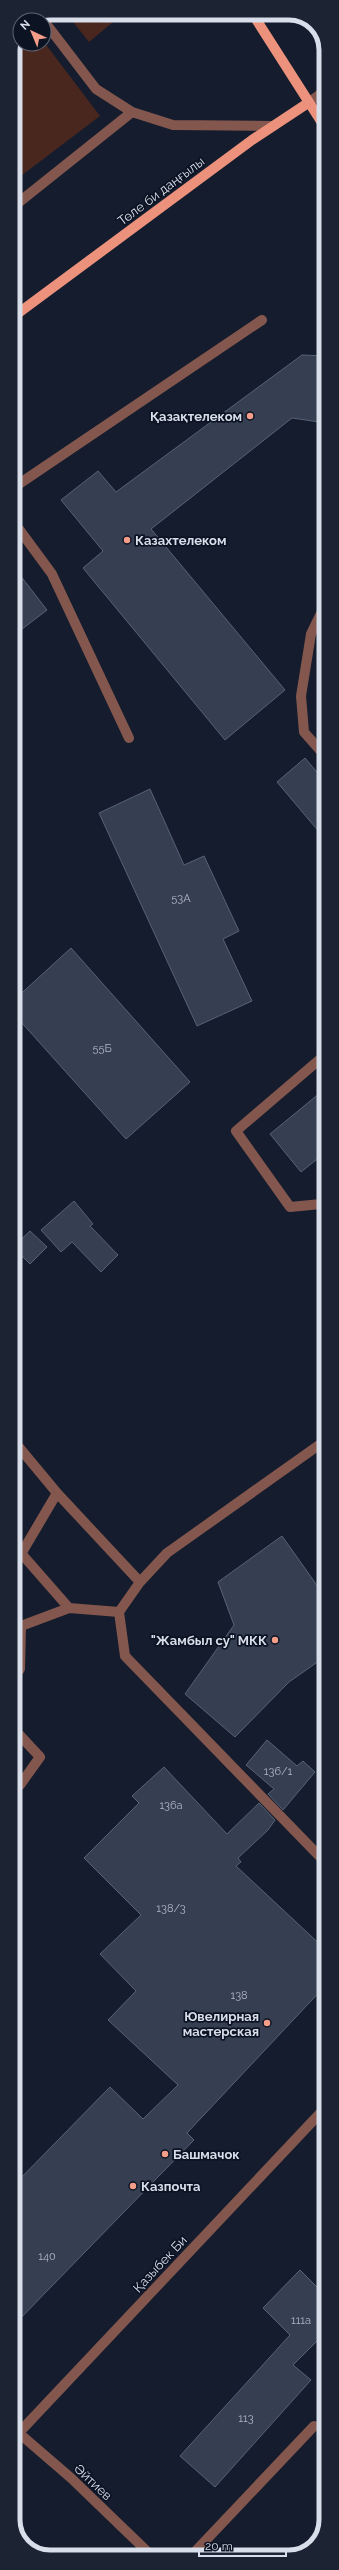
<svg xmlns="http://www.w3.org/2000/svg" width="339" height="2570" font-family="Raleway,sans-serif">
<rect width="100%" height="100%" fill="#141c2d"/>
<!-- green -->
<path fill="#49271f" d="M 66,13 L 124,13 L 89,42 Z
M 20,33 L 20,44 L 44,42 L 100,116 L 13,182 L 13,50 Z"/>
<!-- building -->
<path fill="#363f52" stroke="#586276" d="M 302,355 L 326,356 L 326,423 L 292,418 L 151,529 L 285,690 L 225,740 L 83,568 L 103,551 L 61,500 L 98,471 L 116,492 Z
M 13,566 L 47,610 L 13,636 Z
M 305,758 L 326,783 L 326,840 L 277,782 Z
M 150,789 L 184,865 L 204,856 L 239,931 L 223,939 L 252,1001 L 197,1026 L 99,813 Z
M 71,948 L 190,1082 L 126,1139 L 13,1013 L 13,1001 Z
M 326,1088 L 326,1152 L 301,1172 L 270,1134 Z
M 74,1201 L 93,1224 L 90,1226 L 118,1255 L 101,1272 L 72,1242 L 61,1252 L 41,1230 Z
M 30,1231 L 47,1247 L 30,1264 L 13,1247 Z
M 282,1536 L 326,1598 L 326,1656 L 289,1682 L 235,1737 L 185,1694 L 234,1625 L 218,1582 Z
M 267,1740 L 297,1766 L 303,1761 L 315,1772 L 283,1810 L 268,1794 L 274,1789 L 246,1765 Z
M 164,1767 L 227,1834 L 259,1803 L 275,1820 L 268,1830 L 238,1858 L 241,1862 L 236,1866 L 326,1950 L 326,1985 L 187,2133 L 194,2140 L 13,2326 L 13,2186 L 110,2087 L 143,2119 L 178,2085 L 108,2020 L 136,1991 L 100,1954 L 141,1915 L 84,1858 L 139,1803 L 132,1796 Z
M 300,2270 L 326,2296 L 326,2332 L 293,2365 L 311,2380 L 215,2487 L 180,2456 L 290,2335 L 263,2308 Z"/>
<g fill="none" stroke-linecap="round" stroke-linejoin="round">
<!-- minor -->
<path stroke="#83574d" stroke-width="10" d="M 44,21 L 96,89 L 132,112 L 173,125 L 273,126
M 308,103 L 326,90
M 13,207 L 132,112
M 13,488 L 262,320
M 13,521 L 52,574 L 129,738
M 326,603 L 311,634 L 301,696 L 304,732 L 326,757
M 326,1054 L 236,1131 L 290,1207 L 321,1204 L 326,1200
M 13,1440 L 57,1493 L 140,1582
M 326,1440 L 167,1553 L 140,1582 L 119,1612 L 125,1656 L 326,1863
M 13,1544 L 69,1608
M 21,1554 L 57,1493
M 13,1621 L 21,1626 L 20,1669 L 13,1679
M 21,1626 L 69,1608 L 119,1612
M 13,1728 L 40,1757 L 20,1785 L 13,1785
M 13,2160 L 17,2164
M 13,2428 L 71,2478 L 153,2557
M 13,2439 L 326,2107
M 190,2557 L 314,2426"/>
<!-- major -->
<path stroke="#eb917c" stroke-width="10" d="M 252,13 L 326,129
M 13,317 L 252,140 L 308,103"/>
</g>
<!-- markers -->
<g fill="#f49e8a" stroke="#0c1323" stroke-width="1.5">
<circle cx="250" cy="416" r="4"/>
<circle cx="127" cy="540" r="4"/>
<circle cx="275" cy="1640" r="4"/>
<circle cx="267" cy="2023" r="4"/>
<circle cx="165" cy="2154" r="4"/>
<circle cx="133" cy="2186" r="4"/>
</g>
<g text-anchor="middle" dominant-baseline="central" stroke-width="3.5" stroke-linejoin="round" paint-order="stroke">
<!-- number labels -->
<g font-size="11" fill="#b0b6c4">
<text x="181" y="898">53А</text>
<text x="102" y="1048">55Б</text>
<text x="278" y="1771">136/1</text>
<text x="171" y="1805">136а</text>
<text x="171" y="1908">138/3</text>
<text x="239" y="1995">138</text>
<text x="47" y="2256">140</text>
<text x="301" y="2320">111а</text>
<text x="246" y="2418">113</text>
</g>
<!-- street labels -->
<g font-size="13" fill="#d8deea" stroke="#0c1323">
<text transform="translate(161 191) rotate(-37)">Төле би даңғылы</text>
<text transform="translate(160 2264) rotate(-47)">Қазыбек Би</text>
<text transform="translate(93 2482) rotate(43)">Әйтиев</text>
</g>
<!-- poi labels -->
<g font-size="13" font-weight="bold" fill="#d8deea" stroke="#0c1323" text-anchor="end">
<text x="242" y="416">Қазақтелеком</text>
<text x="135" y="540" text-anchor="start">Казахтелеком</text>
<text x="267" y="1640">"Жамбыл су" МКК</text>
<text x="259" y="2016">Ювелирная<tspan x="259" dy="15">мастерская</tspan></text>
<text x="173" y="2154" text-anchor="start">Башмачок</text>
<text x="141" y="2186" text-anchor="start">Казпочта</text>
</g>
</g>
<!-- crop -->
<path d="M0 0H339V2570H0ZM50 20H289A30 30 0 0 1 319 50V2520A30 30 0 0 1 289 2550H50A30 30 0 0 1 20 2520V50A30 30 0 0 1 50 20Z" fill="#1c2333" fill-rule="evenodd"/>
<path fill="none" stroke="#d8deea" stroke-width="5" d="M50 20H289A30 30 0 0 1 319 50V2520A30 30 0 0 1 289 2550H50A30 30 0 0 1 20 2520V50A30 30 0 0 1 50 20Z"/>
<!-- north arrow -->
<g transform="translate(32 32) rotate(316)"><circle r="19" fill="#0c1323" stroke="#5e6473"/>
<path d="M0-3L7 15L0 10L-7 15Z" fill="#f49e8a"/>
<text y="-6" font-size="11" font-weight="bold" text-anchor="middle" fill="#d8deea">N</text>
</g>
<!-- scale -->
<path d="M199 2550v6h87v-6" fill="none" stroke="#d8deea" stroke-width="2"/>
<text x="205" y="2550" font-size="12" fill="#d8deea" stroke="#0c1323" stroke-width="3" paint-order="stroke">20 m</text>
</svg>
